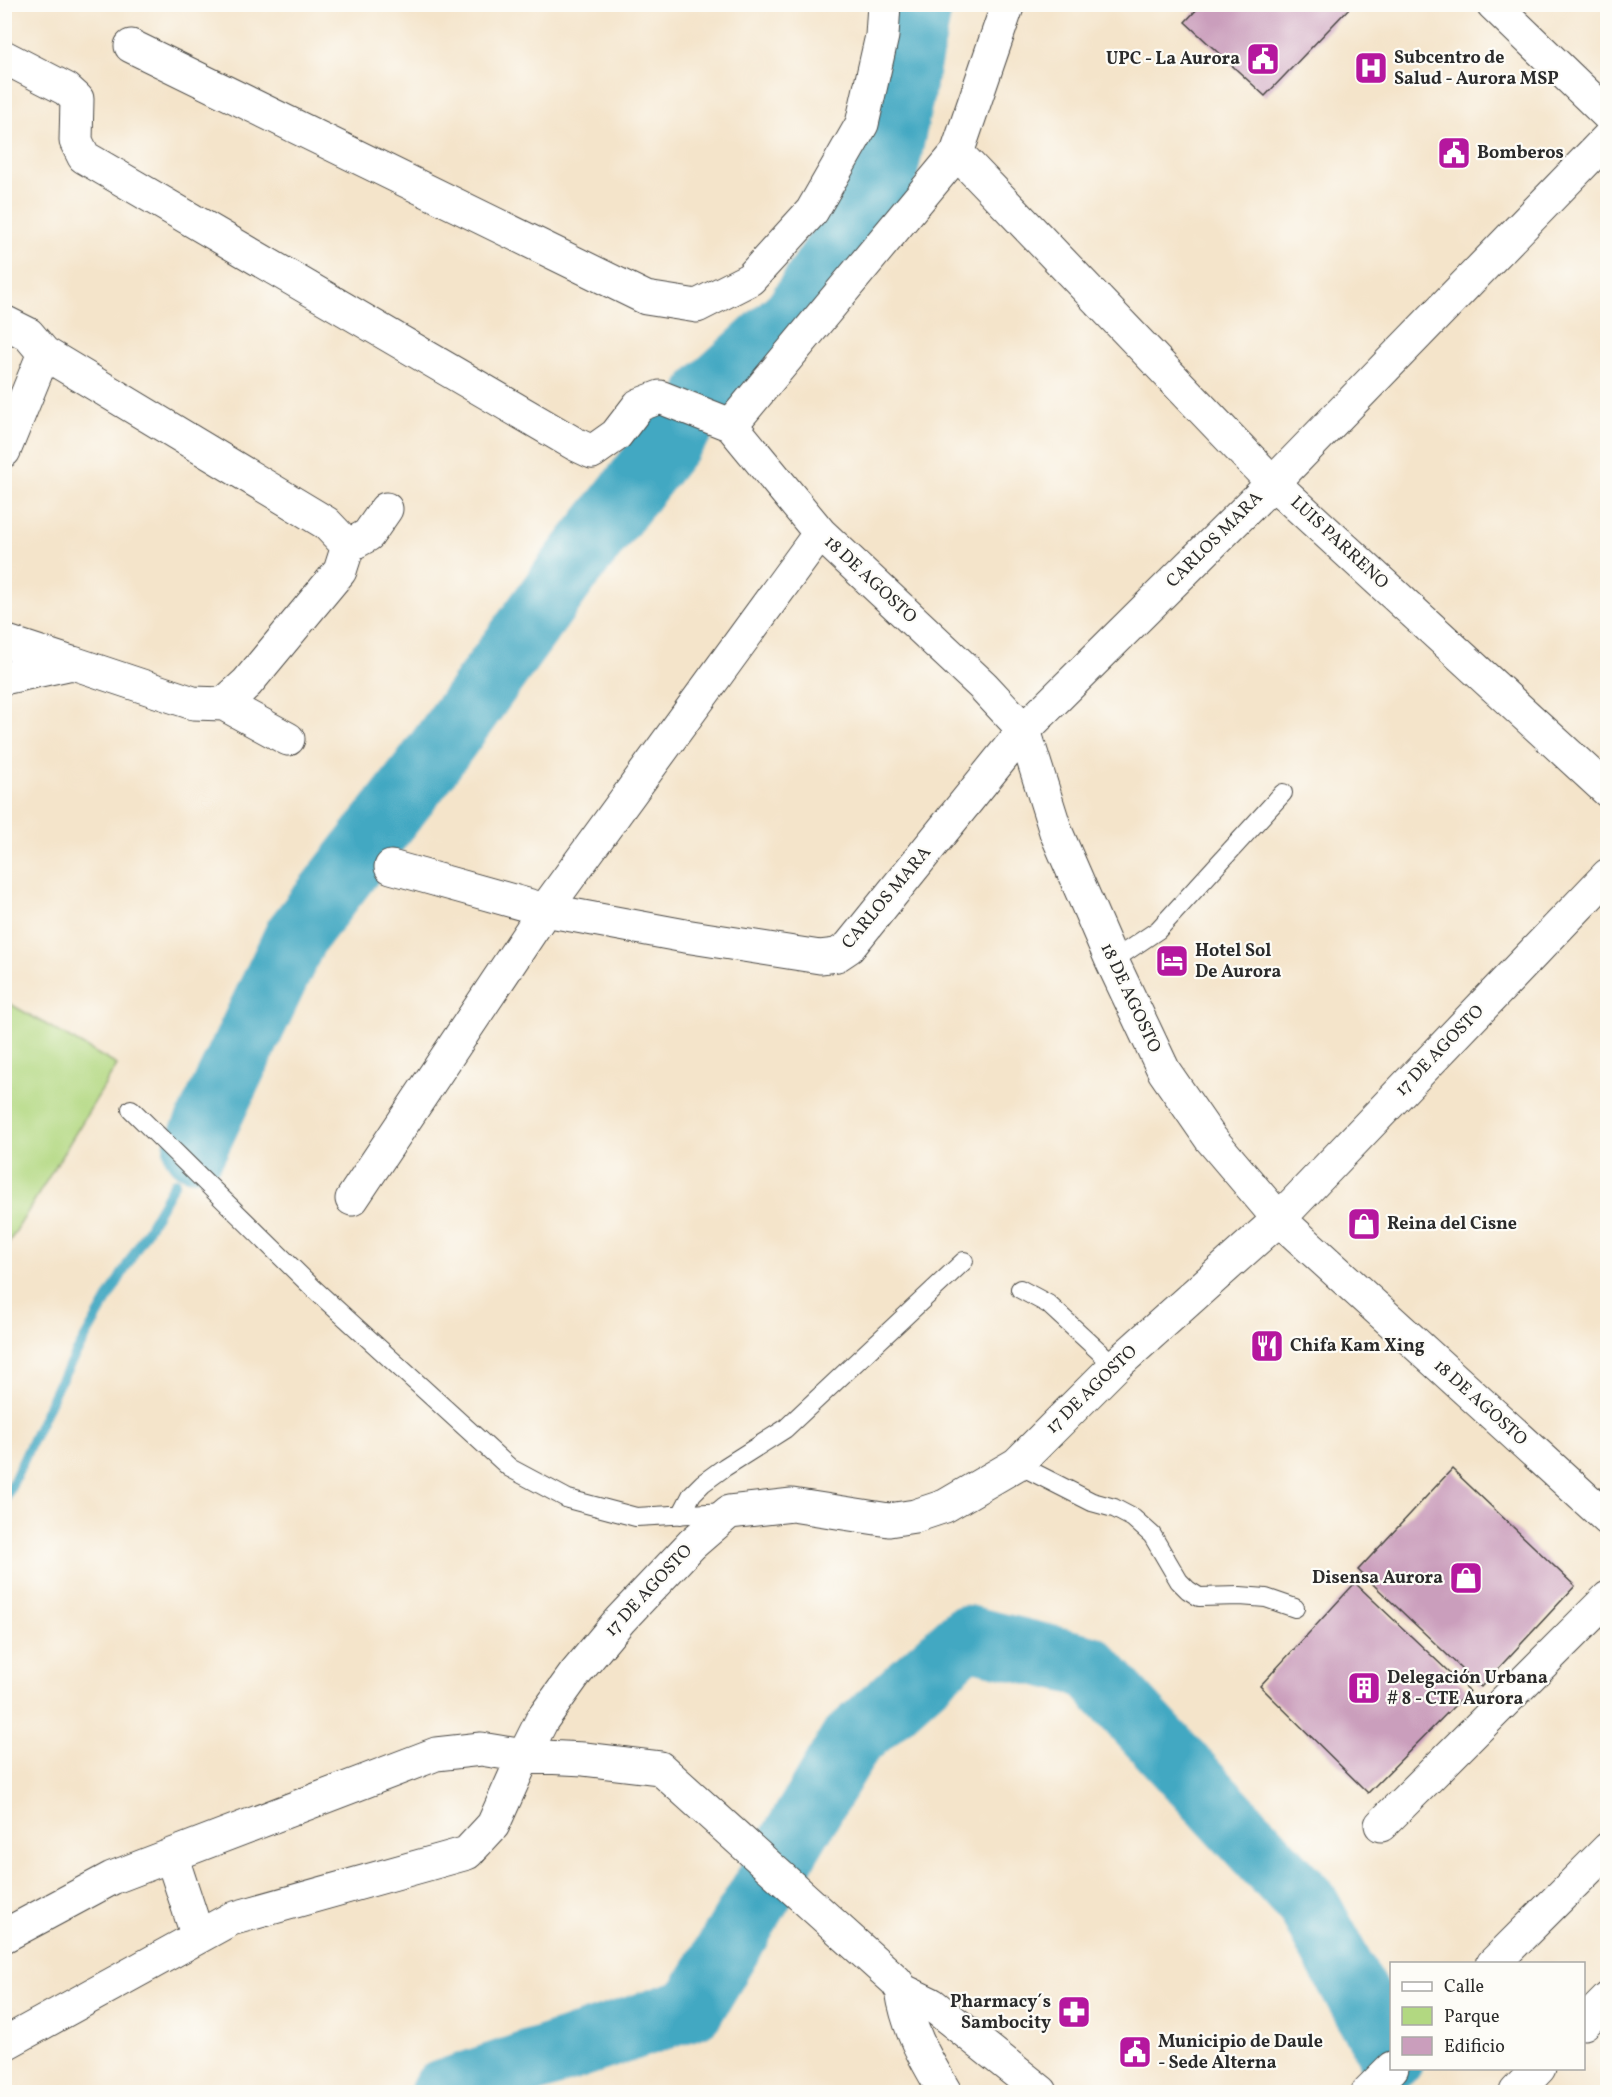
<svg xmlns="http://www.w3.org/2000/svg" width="1612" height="2097" font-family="Vollkorn,serif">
<rect width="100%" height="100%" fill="#fdfcf7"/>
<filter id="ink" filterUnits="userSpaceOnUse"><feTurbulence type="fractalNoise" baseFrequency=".0167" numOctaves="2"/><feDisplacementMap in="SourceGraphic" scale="12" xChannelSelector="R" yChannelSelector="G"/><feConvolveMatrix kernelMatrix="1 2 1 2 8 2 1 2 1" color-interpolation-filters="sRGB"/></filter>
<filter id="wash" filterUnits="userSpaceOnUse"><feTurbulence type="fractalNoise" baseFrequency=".008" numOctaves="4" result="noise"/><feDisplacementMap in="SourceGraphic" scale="24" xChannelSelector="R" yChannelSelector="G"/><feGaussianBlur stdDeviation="1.35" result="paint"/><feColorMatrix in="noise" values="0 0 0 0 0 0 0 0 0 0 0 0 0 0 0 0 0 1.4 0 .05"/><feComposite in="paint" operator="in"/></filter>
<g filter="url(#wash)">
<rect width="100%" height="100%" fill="#f4e4ca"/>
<!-- green -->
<path fill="#b2d881" stroke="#6e8256" stroke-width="1.5" d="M 5,1001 L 117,1065 L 5,1249 Z"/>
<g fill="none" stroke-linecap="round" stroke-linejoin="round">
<!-- stream -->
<path stroke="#42a8c2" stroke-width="10" d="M 4,1502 L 58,1385 L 175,1182"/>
<!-- river -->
<path stroke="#42a8c2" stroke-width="64" d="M 707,394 L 796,313 L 886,172 L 921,4
M 195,1149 L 296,936 L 423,772 L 569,570 L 688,418
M 442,2092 L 693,2008 L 851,1741 L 967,1637 L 1088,1666 L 1307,1903 L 1392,2059"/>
</g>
<g id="blocks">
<!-- building -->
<path fill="#ca9ebc" d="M 1202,4 L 1353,4 L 1265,96 L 1185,22 Z
M 1452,1469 L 1575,1586 L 1481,1687 L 1358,1570 Z
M 1355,1583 L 1469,1691 L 1368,1793 L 1260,1686 Z"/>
</g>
</g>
<g filter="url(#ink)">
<use href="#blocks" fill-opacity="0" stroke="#494743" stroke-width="1.5"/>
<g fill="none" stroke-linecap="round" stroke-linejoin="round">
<defs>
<path id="service" d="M 1112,961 L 1158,930 L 1283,793
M 131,1109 L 314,1289 L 510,1468 L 568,1499 L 636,1517 L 726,1512
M 1020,1289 L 1048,1304 L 1115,1366
M 1017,1464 L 1092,1502 L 1114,1508 L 1133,1518 L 1152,1535 L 1179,1581 L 1188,1590 L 1199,1597 L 1240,1596 L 1266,1598 L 1295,1608
M 681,1515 L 692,1494 L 703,1483 L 725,1467 L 785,1429 L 964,1261"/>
<path id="minor" d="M 1493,4 L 1608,115
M 131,46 L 646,298 L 697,306 L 750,279 L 812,211 L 862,124 L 882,36 L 884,4
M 4,57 L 66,89 L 77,99 L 76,141 L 84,157 L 575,444 L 592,452 L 616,435 L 639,405 L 660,397 L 731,425 L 820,533 L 983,686 L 1024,730 L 1056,832 L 1112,961 L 1164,1071 L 1211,1139 L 1279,1219 L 1608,1519
M 957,153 L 1273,483 L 1608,791
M 4,322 L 28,334 L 44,353 L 326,523 L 348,546
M 731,425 L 957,153 L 1008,4
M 4,451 L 44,353
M 4,641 L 71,663
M 4,678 L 73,663 L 193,703 L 224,704 L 288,739
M 224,704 L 247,683 L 340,571 L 348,546 L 368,535 L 386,509
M 391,867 L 545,910 L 685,936 L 820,957 L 837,955 L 849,947 L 1024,730 L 1273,483 L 1608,138
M 352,1199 L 545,910 L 820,533
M 524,1756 L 542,1720 L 575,1674 L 620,1620 L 692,1544 L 729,1512 L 792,1505 L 889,1520 L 915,1516 L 945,1506 L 1017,1464 L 1115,1366 L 1279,1219 L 1608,875
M 1381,1825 L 1608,1598"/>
<path id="tertiary" d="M 171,1855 L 198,1937
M 4,1936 L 112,1878 L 436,1754 L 481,1749 L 524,1756 L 584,1759 L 660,1768 L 896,1981 L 902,1990 L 931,2004 L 1041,2092
M 902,1990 C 908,2030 925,2058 945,2092
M 4,2044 L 231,1919 L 467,1853 L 493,1825 L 524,1756"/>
<path id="trunk" d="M 1493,1964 L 1608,1849
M 1584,2023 L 1608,1999
M 1368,2092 L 1392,2068
M 1516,2092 L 1539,2068"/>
</defs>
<!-- service casing -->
<use href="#service" stroke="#494743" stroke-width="20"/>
<!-- minor casing -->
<use href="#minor" stroke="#494743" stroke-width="35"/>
<!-- tertiary casing -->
<use href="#tertiary" stroke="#494743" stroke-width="35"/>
<!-- trunk casing -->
<use href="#trunk" stroke="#494743" stroke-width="35"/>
<!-- service -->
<use href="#service" stroke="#fff" stroke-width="18"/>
<!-- minor -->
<use href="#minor" stroke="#fff" stroke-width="33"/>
<!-- tertiary -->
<use href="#tertiary" stroke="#fff" stroke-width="33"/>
<!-- trunk -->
<use href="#trunk" stroke="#fff" stroke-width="33"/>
</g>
</g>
<!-- icons -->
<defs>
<symbol id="civic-square" viewBox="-11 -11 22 22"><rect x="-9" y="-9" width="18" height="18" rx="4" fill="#b5179e" stroke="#fdfcf7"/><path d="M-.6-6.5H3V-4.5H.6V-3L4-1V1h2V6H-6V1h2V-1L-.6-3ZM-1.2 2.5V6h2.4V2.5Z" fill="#fff"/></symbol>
<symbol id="hospital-square" viewBox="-11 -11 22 22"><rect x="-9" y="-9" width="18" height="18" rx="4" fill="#b5179e" stroke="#fdfcf7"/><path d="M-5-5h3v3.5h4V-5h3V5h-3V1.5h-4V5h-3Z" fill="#fff"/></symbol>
<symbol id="hotel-square" viewBox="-11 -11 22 22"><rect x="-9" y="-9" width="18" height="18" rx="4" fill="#b5179e" stroke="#fdfcf7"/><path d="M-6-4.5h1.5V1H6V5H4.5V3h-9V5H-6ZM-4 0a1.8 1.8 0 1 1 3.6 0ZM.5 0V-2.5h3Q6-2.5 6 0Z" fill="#fff"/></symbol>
<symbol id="shop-square" viewBox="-11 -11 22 22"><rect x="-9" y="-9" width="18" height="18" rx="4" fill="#b5179e" stroke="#fdfcf7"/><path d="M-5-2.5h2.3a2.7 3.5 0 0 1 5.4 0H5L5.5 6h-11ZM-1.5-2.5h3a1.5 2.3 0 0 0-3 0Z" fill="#fff"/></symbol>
<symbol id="restaurant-square" viewBox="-11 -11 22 22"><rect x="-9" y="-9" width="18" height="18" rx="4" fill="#b5179e" stroke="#fdfcf7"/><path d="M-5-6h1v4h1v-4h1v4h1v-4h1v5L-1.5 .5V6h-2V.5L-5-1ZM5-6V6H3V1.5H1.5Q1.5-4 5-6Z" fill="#fff"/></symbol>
<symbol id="building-square" viewBox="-11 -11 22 22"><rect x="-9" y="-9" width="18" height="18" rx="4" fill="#b5179e" stroke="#fdfcf7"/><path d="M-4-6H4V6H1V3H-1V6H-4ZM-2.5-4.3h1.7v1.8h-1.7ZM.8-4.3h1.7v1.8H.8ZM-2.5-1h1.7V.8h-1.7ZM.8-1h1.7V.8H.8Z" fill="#fff"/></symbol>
<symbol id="pharmacy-square" viewBox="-11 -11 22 22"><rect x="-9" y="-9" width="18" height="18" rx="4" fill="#b5179e" stroke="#fdfcf7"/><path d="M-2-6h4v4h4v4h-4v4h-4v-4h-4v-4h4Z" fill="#fff"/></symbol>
</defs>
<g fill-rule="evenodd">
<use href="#civic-square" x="1244" y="40" width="38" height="38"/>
<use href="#hospital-square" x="1352" y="49" width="38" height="38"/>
<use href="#civic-square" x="1435" y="134" width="38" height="38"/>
<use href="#hotel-square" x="1153" y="942" width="38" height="38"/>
<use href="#shop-square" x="1345" y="1205" width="38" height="38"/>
<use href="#restaurant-square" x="1248" y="1327" width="38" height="38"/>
<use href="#shop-square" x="1447" y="1559" width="38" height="38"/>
<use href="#building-square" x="1345" y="1669" width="38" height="38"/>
<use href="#pharmacy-square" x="1055" y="1993" width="38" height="38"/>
<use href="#civic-square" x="1116" y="2033" width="38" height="38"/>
</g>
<g text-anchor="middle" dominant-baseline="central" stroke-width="4.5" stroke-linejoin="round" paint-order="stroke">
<!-- poi labels -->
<g font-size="18" font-weight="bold" fill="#2b2b2b" stroke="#fdfcf7" text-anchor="start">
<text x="1394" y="58">Subcentro de<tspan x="1394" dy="21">Salud - Aurora MSP</tspan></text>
<text x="1240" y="59" text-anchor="end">UPC - La Aurora</text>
<text x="1477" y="153">Bomberos</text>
<text x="1195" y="951">Hotel Sol<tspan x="1195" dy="21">De Aurora</tspan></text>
<text x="1387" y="1224">Reina del Cisne</text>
<text x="1290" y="1346">Chifa Kam Xing</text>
<text x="1443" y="1578" text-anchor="end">Disensa Aurora</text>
<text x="1387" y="1678">Delegación Urbana<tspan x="1387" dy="21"># 8 - CTE Aurora</tspan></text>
<text x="1051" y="2002" text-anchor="end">Pharmacy´s<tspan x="1051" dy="21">Sambocity</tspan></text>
<text x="1158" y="2042">Municipio de Daule<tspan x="1158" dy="21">- Sede Alterna</tspan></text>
</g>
<!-- street labels -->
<g font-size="18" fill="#2b2b2b" stroke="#fdfcf7">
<text transform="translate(1215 540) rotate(-45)">CARLOS MARA</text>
<text transform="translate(1339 543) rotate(43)">LUIS PARRENO</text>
<text transform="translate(870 580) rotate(43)">18 DE AGOSTO</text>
<text transform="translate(887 898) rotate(-50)">CARLOS MARA</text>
<text transform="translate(1130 998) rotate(65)">18 DE AGOSTO</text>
<text transform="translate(1440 1051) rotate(-46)">17 DE AGOSTO</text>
<text transform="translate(1092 1390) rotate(-44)">17 DE AGOSTO</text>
<text transform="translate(1480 1403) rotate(42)">18 DE AGOSTO</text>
<text transform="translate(649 1591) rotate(-47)">17 DE AGOSTO</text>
</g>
</g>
<!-- margin -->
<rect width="1612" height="2097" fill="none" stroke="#fdfcf7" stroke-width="24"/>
<!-- legend -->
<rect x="1390" y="1962" width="195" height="108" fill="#fdfcf7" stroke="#a9a8a5" stroke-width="1.5"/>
<rect x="1402" y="1982" width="30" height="9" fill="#ffffff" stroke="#a9a8a5" stroke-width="1.5"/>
<text x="1444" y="1992" font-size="18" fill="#2b2b2b">Calle</text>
<rect x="1402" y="2007" width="30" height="18" fill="#b2d881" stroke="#a9a8a5" stroke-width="1.5"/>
<text x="1444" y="2022" font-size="18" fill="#2b2b2b">Parque</text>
<rect x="1402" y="2037" width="30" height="18" fill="#ca9ebc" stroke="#a9a8a5" stroke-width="1.5"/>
<text x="1444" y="2052" font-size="18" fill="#2b2b2b">Edificio</text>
</svg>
